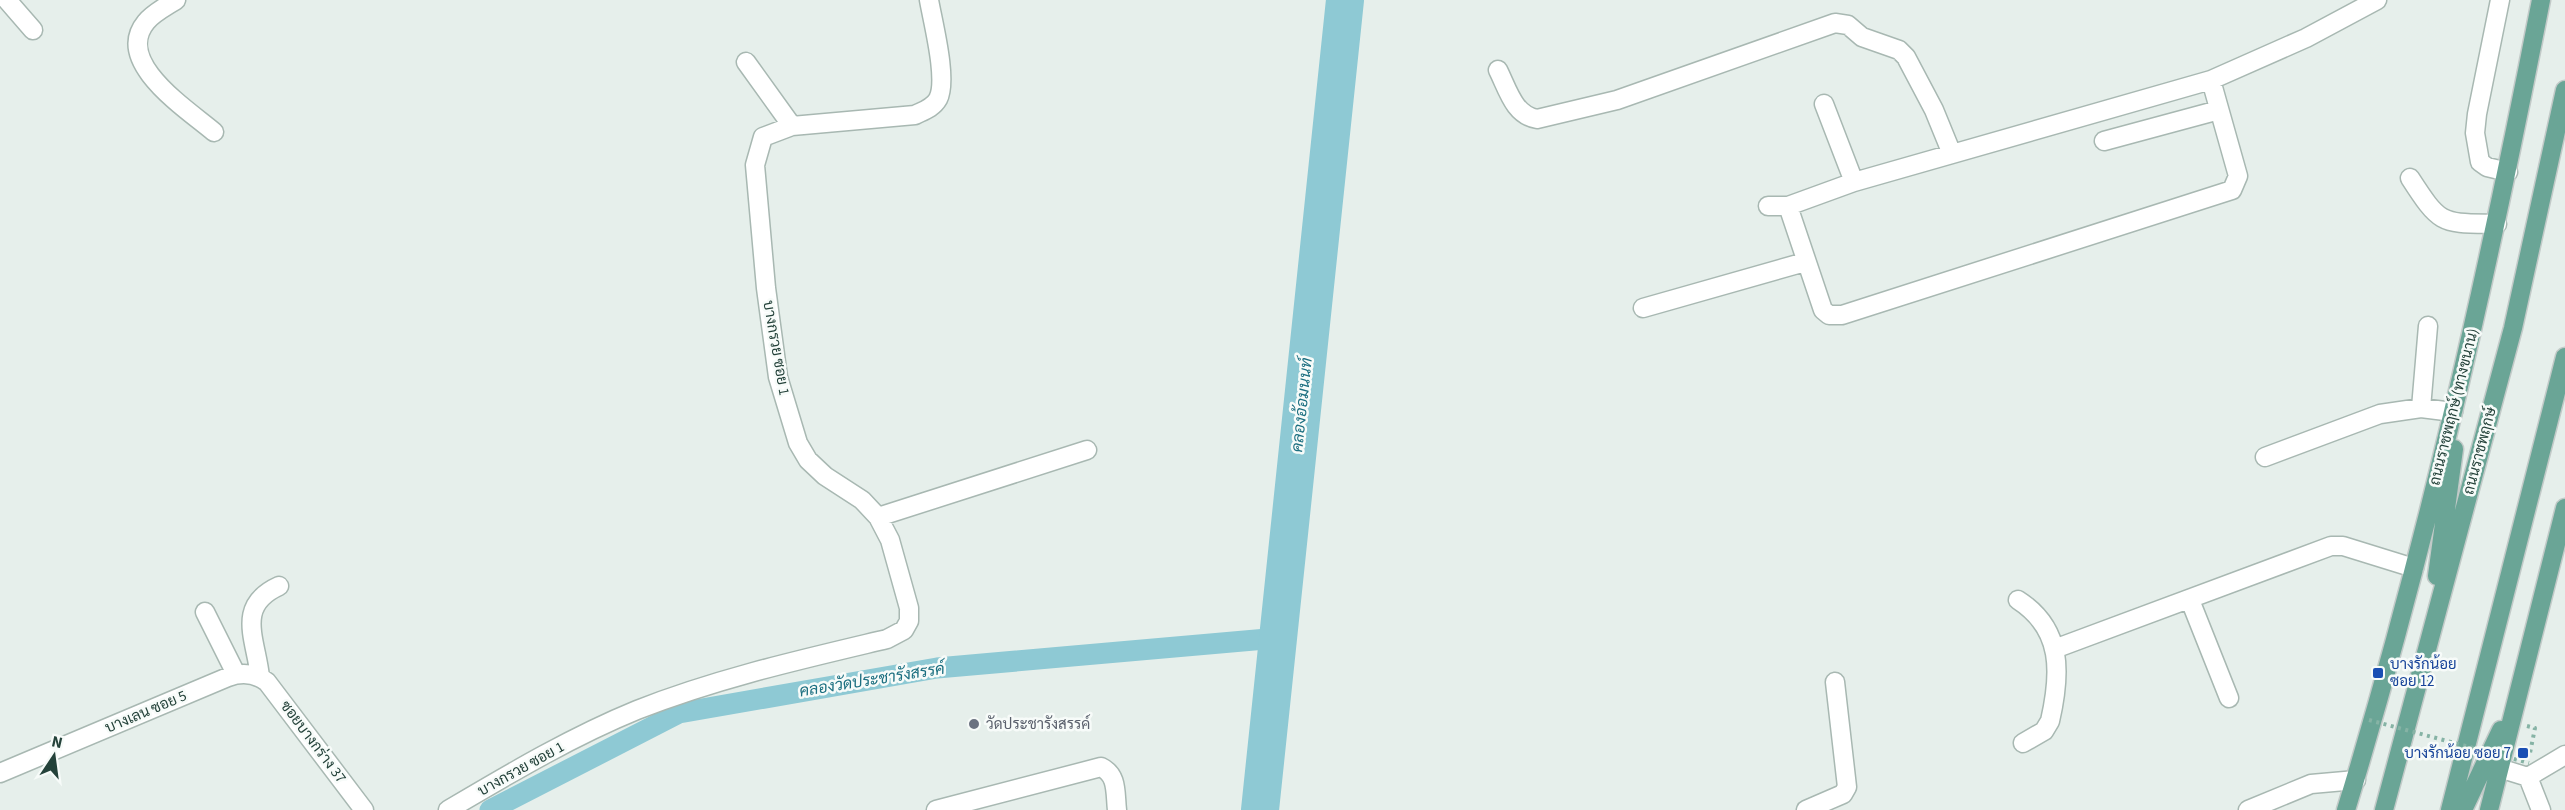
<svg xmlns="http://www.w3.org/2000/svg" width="2565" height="810" font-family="'Source Sans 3',Sarabun,sans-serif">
<rect width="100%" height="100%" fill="#e6efeb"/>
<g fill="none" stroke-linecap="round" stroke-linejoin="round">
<!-- canal -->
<path stroke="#8ec9d4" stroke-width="21" d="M 490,810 L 679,713 L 937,668 L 1278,638"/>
<!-- river -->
<path stroke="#8ec9d4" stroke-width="38" d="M 1260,810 L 1345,0"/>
<defs>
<path id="minor" d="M 7,0 L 33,30
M 176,0 C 167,6 153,13 146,22 C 113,62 187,109 214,132
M 2500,0 L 2477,114 L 2475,133 L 2480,162 L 2487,167 L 2508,172
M 746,62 L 792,126
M 1498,70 C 1508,90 1514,115 1537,119 L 1617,100 L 1835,23 L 1848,25 L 1862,37 L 1899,50 L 1906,57 L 1934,110 L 1952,154
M 1824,104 L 1854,182
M 2104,141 L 2219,110
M 2410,178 C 2441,226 2441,223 2497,224
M 1768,206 L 1788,206 L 1854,182 L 2211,80 L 2306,38 L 2377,0
M 1788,206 L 1823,310 L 1829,315 L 1842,315 L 2232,190 L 2238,176 L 2211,80
M 1643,308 L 1805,262
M 2421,408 L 2428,326
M 2265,457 L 2380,414 L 2421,408 L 2453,412
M 878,517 L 1087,450
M 2018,600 C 2063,629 2061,673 2050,721 L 2044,731 L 2023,743
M 2190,600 L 2229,698
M 205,612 L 236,674
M 2057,648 L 2331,546 L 2343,546 L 2414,568
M 260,677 C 256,639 235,606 279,586
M 2499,768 L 2528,777 L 2565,755
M 0,773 L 228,677 C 242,672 255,673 267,682 L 364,810
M 2528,777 L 2541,810
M 448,810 C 509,774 571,737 637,710 C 718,678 803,659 887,639 L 904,630 L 909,621 L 909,608 L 890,540 L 878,517 L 862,500 L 825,476 L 808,460 L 798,443 L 778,377 L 766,288 L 755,165 L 763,137 L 792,126 L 915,115 C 923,111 933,108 938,99 C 948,80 933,23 929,0
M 936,810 L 1101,767 C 1118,775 1115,793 1117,810
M 1806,810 L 1843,794 L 1847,787 L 1835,682
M 2248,810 L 2311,784 L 2356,780"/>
<path id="major" d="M 2437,576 L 2454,449
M 2346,810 C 2427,544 2488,273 2541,0
M 2384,810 L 2513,328 L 2565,90
M 2450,810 L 2565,357
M 2463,810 L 2501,730
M 2489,810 L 2565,508"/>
</defs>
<!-- minor casing -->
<use href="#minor" stroke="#a8b8b2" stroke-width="21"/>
<!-- major casing -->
<use href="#major" stroke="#c2cac8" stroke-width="21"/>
<!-- path -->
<path stroke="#86b3a5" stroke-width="4" stroke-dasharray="3 4.5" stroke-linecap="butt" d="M 2527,726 L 2535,728 L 2530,753"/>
<!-- minor -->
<use href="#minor" stroke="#fff" stroke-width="18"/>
<!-- major -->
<use href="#major" stroke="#6aa596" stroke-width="18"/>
<!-- path-bridge -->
<path stroke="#86b3a5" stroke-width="4" stroke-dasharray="3 4.5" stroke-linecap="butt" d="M 2369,720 L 2529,763"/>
</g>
<!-- markers -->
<g fill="#1a4fb4" stroke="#f7fbf9" stroke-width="2">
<rect x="2372" y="667" width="12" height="12" rx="3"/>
<rect x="2517" y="747" width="12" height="12" rx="3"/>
</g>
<circle fill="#6b7280" stroke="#f7fbf9" stroke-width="2" cx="974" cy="724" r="6"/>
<g text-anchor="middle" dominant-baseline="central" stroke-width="5" stroke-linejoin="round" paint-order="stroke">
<!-- street labels -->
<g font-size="15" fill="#24423a" stroke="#f7fbf9">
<text transform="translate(776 348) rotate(80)">บางกรวย ซอย 1</text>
<text transform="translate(2454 407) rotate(-76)">ถนนราชพฤกษ์ (ทางขนาน)</text>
<text transform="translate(2480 451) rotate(-75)">ถนนราชพฤกษ์</text>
<text transform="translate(146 712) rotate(-23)">บางเลน ซอย 5</text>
<text transform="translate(313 742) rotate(53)">ซอยบางกร่าง 37</text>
<text transform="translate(521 769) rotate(-29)">บางกรวย ซอย 1</text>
</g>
<!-- transit labels -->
<g font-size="15" fill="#164399" stroke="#f7fbf9" text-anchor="start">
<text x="2390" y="664">บางรักน้อย<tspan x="2390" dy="17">ซอย 12</tspan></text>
<text x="2511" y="753" text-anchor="end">บางรักน้อย ซอย 7</text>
</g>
<!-- worship labels -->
<g font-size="15" fill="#5b616d" stroke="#f7fbf9" text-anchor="start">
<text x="986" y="724">วัดประชารังสรรค์</text>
</g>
<!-- water labels -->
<g font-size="16" font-style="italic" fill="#1c6f80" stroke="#f7fbf9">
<text transform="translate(1302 405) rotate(-84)">คลองอ้อมนนท์</text>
<text transform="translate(872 680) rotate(-9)">คลองวัดประชารังสรรค์</text>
</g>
</g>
<!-- north arrow -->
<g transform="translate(54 756) rotate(13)" stroke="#f7fbf9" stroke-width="4.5" paint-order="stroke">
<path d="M0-4.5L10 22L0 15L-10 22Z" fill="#24423a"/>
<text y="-9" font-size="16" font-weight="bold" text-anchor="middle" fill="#24423a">N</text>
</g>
</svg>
